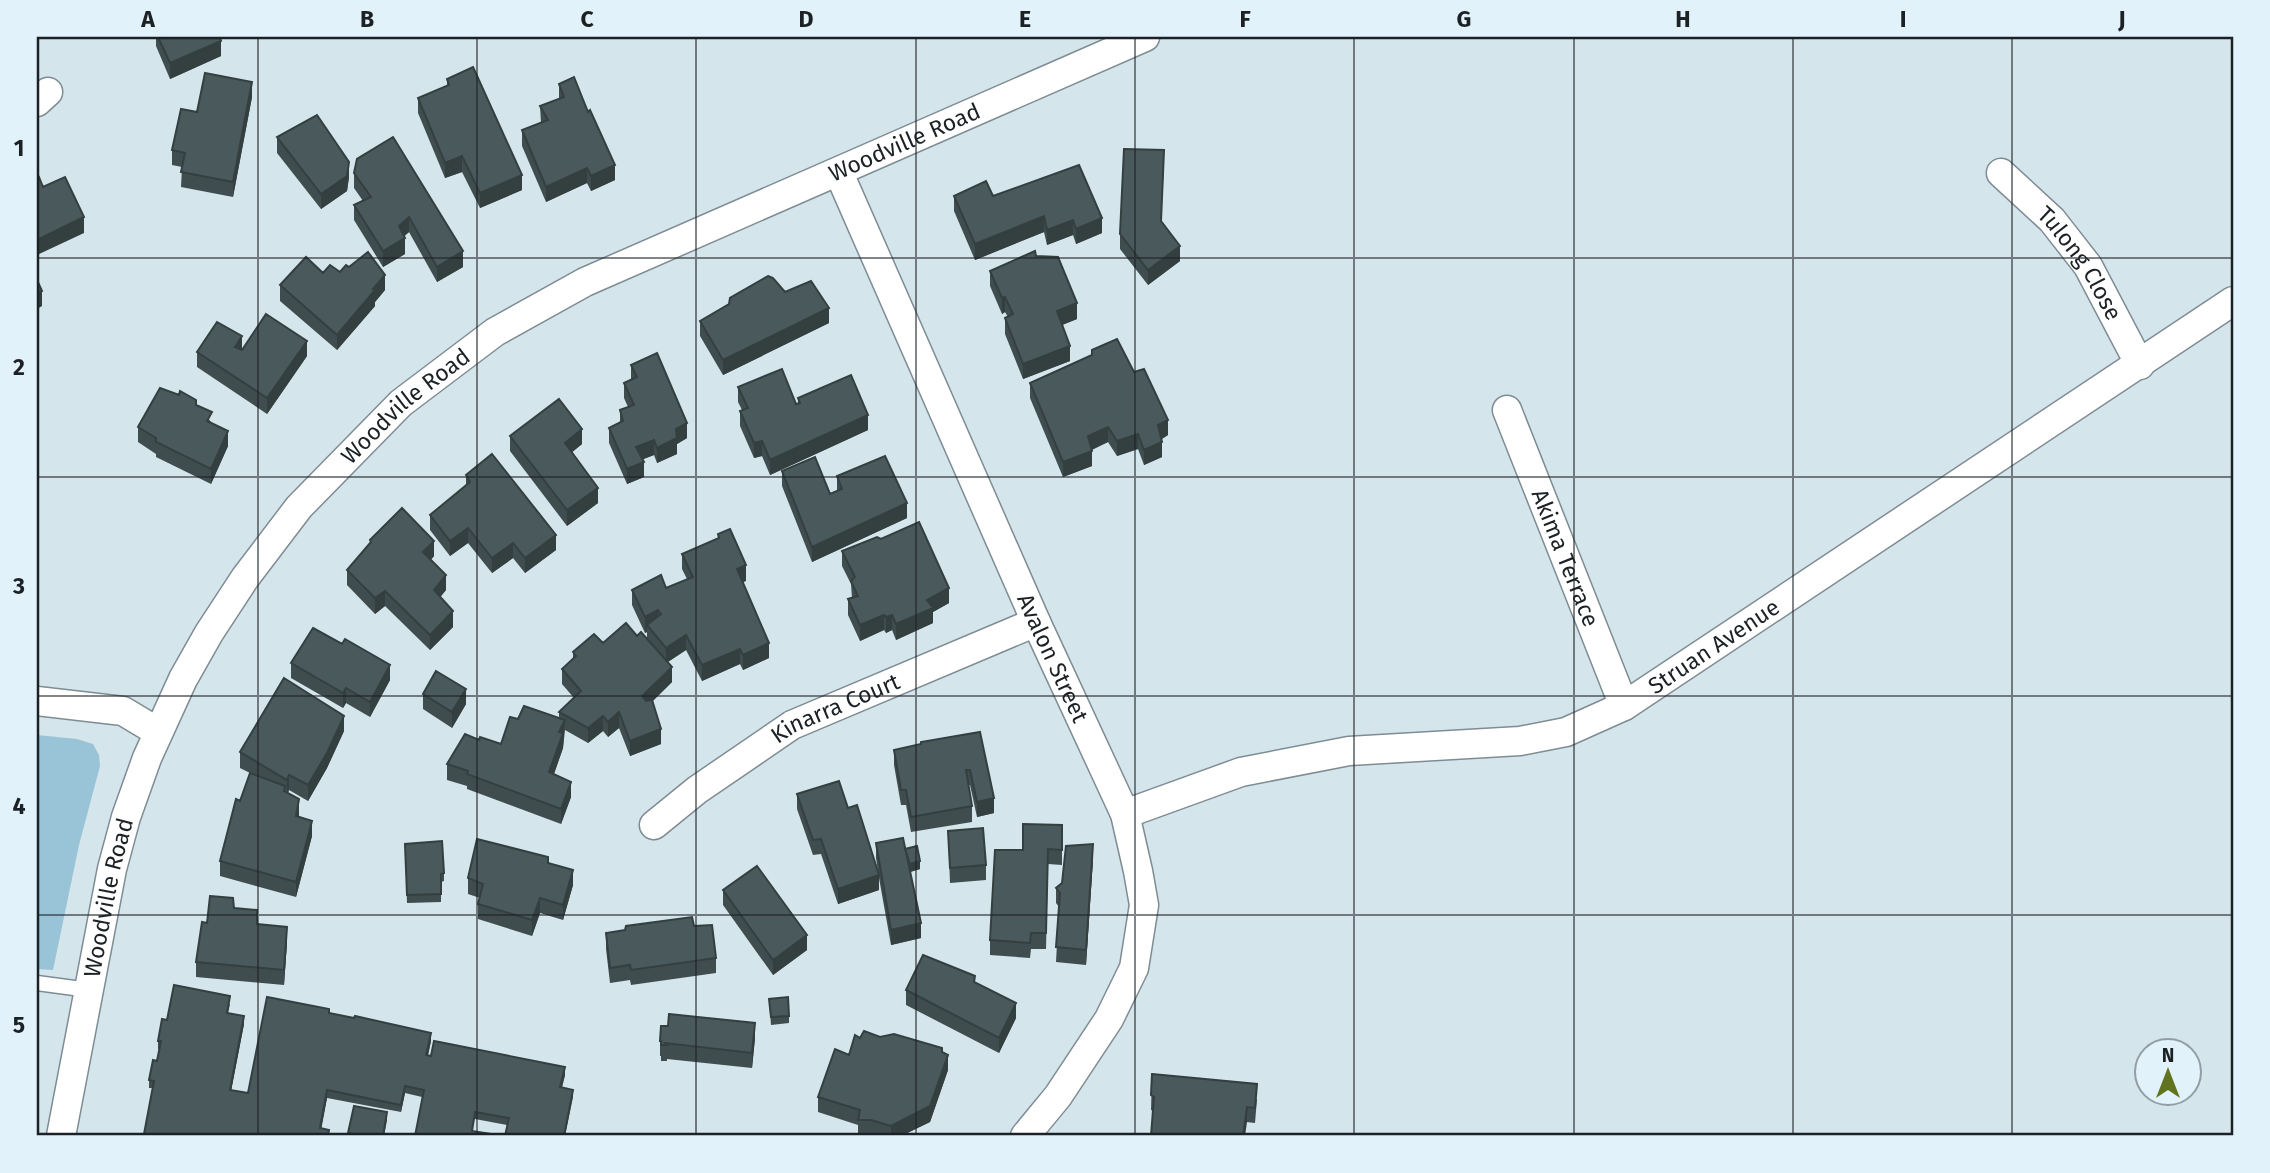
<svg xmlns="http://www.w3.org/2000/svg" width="2270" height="1173" font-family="'Fira Sans',sans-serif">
<rect width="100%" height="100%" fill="#d5e5ec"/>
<!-- green -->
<path fill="#99c4d7" d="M 37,735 L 77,739 L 93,744 L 99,755 L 100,766 L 79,845 L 53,970 L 37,969 Z"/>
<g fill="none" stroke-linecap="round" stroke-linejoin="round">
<defs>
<path id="lane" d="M 37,983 L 89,990"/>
<g id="street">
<path d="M 37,102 L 48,92"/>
<path id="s1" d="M 839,173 L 1036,622 L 1125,814 L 1138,871 L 1144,905 L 1134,968 L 1109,1019 L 1058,1096 L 1025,1136"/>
<path id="s2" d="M 2001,173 L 2052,220 L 2088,266 L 2140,365"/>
<path id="s3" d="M 1507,410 L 1624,706"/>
<path d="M 37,701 L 123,711 L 158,732"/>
<path id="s4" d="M 1125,814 L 1241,772 L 1349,751 L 1520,741 L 1566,732 L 1624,706 L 2233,301"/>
<path id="s5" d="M 654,825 L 697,790 L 792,725 L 1036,622"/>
<path id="s6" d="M 61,1136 L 112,869 L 126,817 L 147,758 L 183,679 L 209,633 L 245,578 L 299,507 L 401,403 L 495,332 L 585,282 L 1145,37"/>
</g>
</defs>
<!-- lane casing -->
<use href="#lane" stroke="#7e8c93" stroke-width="17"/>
<!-- street casing -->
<use href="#street" stroke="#7e8c93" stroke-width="31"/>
<!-- lane -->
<use href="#lane" stroke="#fff" stroke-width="14"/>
<!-- street -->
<use href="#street" stroke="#fff" stroke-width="28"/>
</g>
<!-- wall -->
<path fill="#404d4f" d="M 156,37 L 220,37 L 221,56 L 170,79 L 156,46 Z
M 447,79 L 522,190 L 480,208 L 462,172 L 445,178 L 418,113 L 418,98 L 447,86 Z
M 559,84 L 615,180 L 591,191 L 587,183 L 546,202 L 522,146 L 522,130 L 541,123 L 540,106 L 559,99 Z
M 252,97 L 233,197 L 181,187 L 182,167 L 172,165 L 172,150 L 197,112 Z
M 277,137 L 349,177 L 347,191 L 321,209 L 277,153 Z
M 357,159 L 463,267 L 437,282 L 409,232 L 404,236 L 405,254 L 383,267 L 354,220 L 354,205 L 363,201 L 354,188 L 354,173 Z
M 1079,165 L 1102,233 L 1076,244 L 1073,235 L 1047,245 L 1044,232 L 975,260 L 954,211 L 954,196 L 993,196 Z
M 1164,165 L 1161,222 L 1180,261 L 1148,285 L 1120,249 L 1120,234 Z
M 1036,256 L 1077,319 L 1062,325 L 1070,361 L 1023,379 L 1005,334 L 1005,318 L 1008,317 L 1005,312 L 1002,314 L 990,286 L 990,271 Z
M 340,272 L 385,290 L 375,302 L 375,306 L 337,350 L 280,301 L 280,285 L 323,273 Z
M 785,292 L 829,323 L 723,375 L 700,336 L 700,321 Z
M 242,349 L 307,356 L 267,414 L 197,367 L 197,352 Z
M 631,365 L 687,438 L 677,444 L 677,454 L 657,463 L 654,455 L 643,459 L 644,477 L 627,484 L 609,443 L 609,428 L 620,422 L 620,410 L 628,407 L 624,398 L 624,383 L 631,379 Z
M 1134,372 L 1168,435 L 1162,439 L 1162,457 L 1144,465 L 1138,449 L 1117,456 L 1108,442 L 1092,450 L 1092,466 L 1063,477 L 1030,398 L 1030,383 Z
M 738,387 L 796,404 L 798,403 L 798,398 L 868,430 L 770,475 L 762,456 L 754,458 L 740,426 L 740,411 L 742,410 L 738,402 Z
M 196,405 L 212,423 L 228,446 L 211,484 L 156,457 L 156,454 L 138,442 L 138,427 Z
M 510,436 L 582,444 L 572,452 L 598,503 L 567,526 L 510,451 Z
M 782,471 L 830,494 L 837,491 L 837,476 L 907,518 L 812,562 L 782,486 Z
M 466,475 L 556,550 L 525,573 L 513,558 L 492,573 L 468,543 L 450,556 L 430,530 L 430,515 L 466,485 Z
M 718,534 L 746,581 L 742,582 L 769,658 L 743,670 L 740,664 L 702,681 L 686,650 L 668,662 L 672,682 L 653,701 L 661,744 L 630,756 L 619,728 L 608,737 L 603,731 L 588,743 L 565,730 L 563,748 L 554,774 L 571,797 L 561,824 L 467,789 L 467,786 L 447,780 L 447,764 L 479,740 L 501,744 L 518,719 L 559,718 L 559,712 L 574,698 L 562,684 L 562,669 L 573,659 L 573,652 L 603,643 L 637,636 L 647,639 L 647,632 L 645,633 L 632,605 L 632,590 L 666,588 L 687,579 L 682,569 L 682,554 L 718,539 Z
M 370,540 L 434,556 L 431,560 L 446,590 L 440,597 L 453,627 L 430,650 L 385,606 L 375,614 L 347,585 L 347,570 L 370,544 Z
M 842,551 L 949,603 L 933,612 L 933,623 L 896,640 L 892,630 L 886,633 L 884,630 L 860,641 L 848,615 L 848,599 L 852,598 L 851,584 L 842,566 Z
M 291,663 L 390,680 L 370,717 L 346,703 L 343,708 L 291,678 Z
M 423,694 L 466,704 L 452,728 L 423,709 Z
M 344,731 L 327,768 L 308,801 L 289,790 L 288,793 L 299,814 L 299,817 L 312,836 L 296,897 L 220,876 L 220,861 L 250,773 L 240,768 L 240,752 Z
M 980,732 L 994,813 L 977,817 L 970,785 L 968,785 L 972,806 L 972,822 L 911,832 L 906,805 L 901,805 L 894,765 L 894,750 Z
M 797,794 L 848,808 L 878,871 L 876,858 L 876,843 L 906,849 L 920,869 L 910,872 L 921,938 L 891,945 L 879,878 L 879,890 L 838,904 L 821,854 L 813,855 L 797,809 Z
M 1062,825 L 1062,865 L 1048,864 L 1046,949 L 1031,949 L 1030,958 L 990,955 L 990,940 L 1023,850 Z
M 948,831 L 986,865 L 986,880 L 950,883 Z
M 405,844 L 444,873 L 444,881 L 441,882 L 441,902 L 407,903 Z
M 1093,859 L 1086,965 L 1056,962 L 1059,907 L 1056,903 L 1056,888 Z
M 548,863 L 573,885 L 563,920 L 540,913 L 532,936 L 478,919 L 478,904 L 480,898 L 468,894 L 468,878 Z
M 723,890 L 807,950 L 773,975 L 723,905 Z
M 234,908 L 287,942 L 284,985 L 196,977 L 196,962 L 207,923 Z
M 694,926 L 716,958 L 716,973 L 631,985 L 630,980 L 610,983 L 606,949 L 606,933 Z
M 975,983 L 1016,1018 L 999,1053 L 906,1005 L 906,990 Z
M 769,999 L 789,1016 L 789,1023 L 771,1025 Z
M 230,1004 L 228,1013 L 244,1024 L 231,1090 L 248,1093 L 329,1014 L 431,1041 L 428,1056 L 565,1075 L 562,1087 L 573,1097 L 507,1125 L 475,1119 L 415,1136 L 422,1097 L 405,1093 L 401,1112 L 327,1098 L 321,1128 L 329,1136 L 144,1136 L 153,1088 L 149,1088 L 149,1080 L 157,1061 L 159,1049 L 158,1049 L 158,1041 L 167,1020 Z
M 880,1037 L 942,1053 L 948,1070 L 930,1122 L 901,1136 L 858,1136 L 858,1125 L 818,1112 L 818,1097 L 860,1038 Z
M 755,1038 L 752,1068 L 667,1059 L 667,1061 L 661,1061 L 661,1056 L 660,1056 L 660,1041 Z
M 1152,1074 L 1257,1099 L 1255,1123 L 1153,1111 L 1151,1110 Z"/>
<!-- shaded-wall -->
<path fill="#343f40" d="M 221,41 L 221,56 L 170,79 L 170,63 Z
M 252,82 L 252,97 L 233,197 L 233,182 Z
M 462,156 L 462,172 L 445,178 L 445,163 Z
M 349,162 L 349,177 L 347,191 L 321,209 L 321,194 Z
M 615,165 L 615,180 L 591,191 L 591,176 Z
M 587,168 L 587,183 L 546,202 L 546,187 Z
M 522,175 L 522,190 L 480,208 L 480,193 Z
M 1044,216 L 1044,232 L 975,260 L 975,244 Z
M 84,217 L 84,233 L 37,255 L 37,240 Z
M 409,217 L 409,232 L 399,241 L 399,226 Z
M 1102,218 L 1102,233 L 1076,244 L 1076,229 Z
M 1073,220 L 1073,235 L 1047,245 L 1047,230 Z
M 405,238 L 405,254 L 383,267 L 383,251 Z
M 1180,246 L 1180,261 L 1148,285 L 1148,270 Z
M 463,251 L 463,267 L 437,282 L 437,267 Z
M 385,275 L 385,290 L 375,302 L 375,306 L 337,350 L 337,335 Z
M 42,291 L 42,306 L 37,309 L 37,293 Z
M 1005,297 L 1005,312 L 1002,314 L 1002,298 Z
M 1077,303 L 1077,319 L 1057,327 L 1057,311 Z
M 829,308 L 829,323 L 723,375 L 723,360 Z
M 242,336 L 242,351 L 235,347 Z
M 307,341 L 307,356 L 267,414 L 267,398 Z
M 1070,346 L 1070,361 L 1023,379 L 1023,364 Z
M 868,415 L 868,430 L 770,475 L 770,460 Z
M 1168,420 L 1168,435 L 1158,441 L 1158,425 Z
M 687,423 L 687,438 L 677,444 L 677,454 L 657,463 L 657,448 L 676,429 Z
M 1108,427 L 1108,442 L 1088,451 L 1088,436 Z
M 582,429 L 582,444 L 565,458 L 565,443 Z
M 228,431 L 228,446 L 211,484 L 211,469 Z
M 1138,434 L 1138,449 L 1117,456 L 1117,441 Z
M 654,440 L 654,455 L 636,462 L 636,447 Z
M 762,441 L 762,456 L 754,458 L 754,443 Z
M 1162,442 L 1162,457 L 1144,465 L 1144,450 Z
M 1092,451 L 1092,466 L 1063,477 L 1063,462 Z
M 644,462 L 644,477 L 627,484 L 627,469 Z
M 598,488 L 598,503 L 567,526 L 567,510 Z
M 907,503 L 907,518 L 812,562 L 812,547 Z
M 468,528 L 468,543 L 450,556 L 450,541 Z
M 556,535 L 556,550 L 525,573 L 525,558 Z
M 434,541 L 434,556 L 423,567 L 423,552 Z
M 513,543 L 513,558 L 492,573 L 492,558 Z
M 746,565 L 746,581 L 737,584 L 737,569 Z
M 446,575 L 446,590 L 434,605 L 434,590 Z
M 949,588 L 949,603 L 933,612 L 933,623 L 896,640 L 896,624 L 927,600 Z
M 385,591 L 385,606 L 375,614 L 375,598 Z
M 658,610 L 658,625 L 647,625 L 647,632 L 645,633 L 645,617 Z
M 453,611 L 453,627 L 430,650 L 430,635 Z
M 884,615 L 884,630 L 860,641 L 860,625 Z
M 892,615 L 892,630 L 886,633 L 886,617 Z
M 686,635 L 686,650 L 666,663 L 666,648 Z
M 769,643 L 769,658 L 743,670 L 743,655 Z
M 740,649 L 740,664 L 702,681 L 702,665 Z
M 390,665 L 390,680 L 370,717 L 370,702 Z
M 672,667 L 672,682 L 642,711 L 642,696 Z
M 346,688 L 346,703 L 343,708 L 343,693 Z
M 466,689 L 466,704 L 452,728 L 452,712 Z
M 619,712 L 619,728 L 608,737 L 608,722 Z
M 344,716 L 344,731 L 327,768 L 308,801 L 308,785 Z
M 603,716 L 603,731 L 588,743 L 588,728 Z
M 565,720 L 563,748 L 549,788 L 549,772 L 559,732 Z
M 661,729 L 661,744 L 630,756 L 630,741 Z
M 289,775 L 289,790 L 287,795 L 287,780 Z
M 571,782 L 571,797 L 561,824 L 561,809 Z
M 994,798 L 994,813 L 977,817 L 977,802 Z
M 299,799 L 299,814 L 296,831 L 296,816 Z
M 312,821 L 312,836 L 296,897 L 296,882 Z
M 1093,844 L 1093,859 L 1086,965 L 1086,950 Z
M 920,861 L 920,869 L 910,872 L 910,864 Z
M 573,870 L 573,885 L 563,920 L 563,905 Z
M 879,875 L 879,890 L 838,904 L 838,889 Z
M 540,898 L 540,913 L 532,936 L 532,920 Z
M 921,923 L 921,938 L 891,945 L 891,930 Z
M 287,927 L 287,942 L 284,985 L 284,970 Z
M 807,935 L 807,950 L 773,975 L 773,960 Z
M 1016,1003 L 1016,1018 L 999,1053 L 999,1038 Z
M 244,1016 L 244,1024 L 230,1097 L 230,1090 Z
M 755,1023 L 755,1038 L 752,1068 L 752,1053 Z
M 431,1033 L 431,1041 L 426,1063 L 426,1055 Z
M 948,1055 L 948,1070 L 930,1122 L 901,1136 L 891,1136 L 891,1126 Z
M 565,1067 L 565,1075 L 560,1095 L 560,1087 Z
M 405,1086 L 405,1093 L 401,1112 L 401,1105 Z
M 327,1090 L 327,1098 L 320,1136 L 320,1128 Z
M 573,1090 L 573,1097 L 565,1136 L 564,1136 Z
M 1247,1107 L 1247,1122 L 1245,1136 L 1243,1136 Z
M 387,1112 L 387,1120 L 384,1136 L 383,1136 Z"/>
<!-- building -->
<path fill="#4a5a5c" stroke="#343f40" stroke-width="2" d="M 158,37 L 220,37 L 221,41 L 170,63 Z
M 473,67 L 522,175 L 480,193 L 462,156 L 445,163 L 418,98 L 449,85 L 447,79 Z
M 205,73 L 252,82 L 233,182 L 181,172 L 185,153 L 172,150 L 181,109 L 197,112 Z
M 574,77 L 588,112 L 590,110 L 615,165 L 591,176 L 587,168 L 546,187 L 522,130 L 548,120 L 540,106 L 564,97 L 559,84 Z
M 317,115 L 349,162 L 347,176 L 321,194 L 277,137 Z
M 393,137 L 463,251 L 437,267 L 409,217 L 399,226 L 405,238 L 383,251 L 354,205 L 371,197 L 354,173 L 357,159 Z
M 1124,149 L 1164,150 L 1161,221 L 1180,246 L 1148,270 L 1120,234 Z
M 1079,165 L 1102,218 L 1076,229 L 1073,220 L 1047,230 L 1044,216 L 975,244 L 954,196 L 986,181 L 993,196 Z
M 39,177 L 43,187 L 65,177 L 84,217 L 37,240 L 37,178 Z
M 1035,251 L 1036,256 L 1058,257 L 1077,303 L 1057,311 L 1070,346 L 1023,364 L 1005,318 L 1013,314 L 1005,297 L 1002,298 L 990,271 Z
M 368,252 L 385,275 L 373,289 L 375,290 L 337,335 L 280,285 L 306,257 L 323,273 L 330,265 L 340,272 L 346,265 L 349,267 Z
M 768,276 L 773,278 L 785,292 L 811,281 L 829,308 L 723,360 L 700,321 L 729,304 L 730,298 Z
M 37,280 L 42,291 L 37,293 Z
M 266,314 L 307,341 L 267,398 L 197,352 L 217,322 L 242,336 L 235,347 L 242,350 Z
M 1117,339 L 1134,372 L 1144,369 L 1168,420 L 1158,425 L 1162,442 L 1144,450 L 1138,434 L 1117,441 L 1108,427 L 1088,436 L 1092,451 L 1063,462 L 1030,383 L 1092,355 L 1092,350 Z
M 657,353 L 687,423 L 676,429 L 677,438 L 657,448 L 654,440 L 636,447 L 644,462 L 627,469 L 609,428 L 623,421 L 620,410 L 634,405 L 624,383 L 637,377 L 631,365 Z
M 782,369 L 796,404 L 800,403 L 798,398 L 851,375 L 868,415 L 770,460 L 762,441 L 754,443 L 740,411 L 748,408 L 738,387 Z
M 160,388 L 179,395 L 180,391 L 196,400 L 196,405 L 212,412 L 207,421 L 228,431 L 211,469 L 156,442 L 156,438 L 138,427 Z
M 559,399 L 582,429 L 565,443 L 598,488 L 567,510 L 510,436 Z
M 492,454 L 556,535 L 525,558 L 513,543 L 492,558 L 468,528 L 450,541 L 430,515 L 470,482 L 466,475 Z
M 885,456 L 907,503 L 812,547 L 782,471 L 815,457 L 830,494 L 842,489 L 837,476 Z
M 402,508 L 434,541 L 423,552 L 446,575 L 434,590 L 453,611 L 430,635 L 385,591 L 375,598 L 347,570 L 371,542 L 370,540 Z
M 919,522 L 949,588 L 927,600 L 933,608 L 896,624 L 892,615 L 886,617 L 884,615 L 860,625 L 848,599 L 858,596 L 851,581 L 855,577 L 842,551 L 877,537 L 881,539 Z
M 730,529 L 746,565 L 737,569 L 769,643 L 743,655 L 740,649 L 702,665 L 686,635 L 666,648 L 647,625 L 661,614 L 658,610 L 645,617 L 632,590 L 661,575 L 666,588 L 693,577 L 682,554 L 719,538 L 718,534 Z
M 626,623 L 637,636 L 641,632 L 672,667 L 642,696 L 646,701 L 652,700 L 661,729 L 630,741 L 619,712 L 608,722 L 603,716 L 588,728 L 559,712 L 581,691 L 562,669 L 576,656 L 573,652 L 594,634 L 603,643 Z
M 313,628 L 342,644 L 345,639 L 390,665 L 370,702 L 346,688 L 343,693 L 291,663 Z
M 436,671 L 466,689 L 452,712 L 423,694 Z
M 284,678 L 344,716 L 327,753 L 308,785 L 289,775 L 287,780 L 240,752 Z
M 524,706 L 565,720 L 559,732 L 563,733 L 549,772 L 571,782 L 561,809 L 467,774 L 468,771 L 447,764 L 465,734 L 479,740 L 480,737 L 501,744 L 510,717 L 518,719 Z
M 980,732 L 994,798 L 977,802 L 970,770 L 966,770 L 972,806 L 911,817 L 906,790 L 901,790 L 894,750 L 921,744 L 921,742 Z
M 250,773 L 285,786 L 284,791 L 299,799 L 296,816 L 312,821 L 296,882 L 220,861 L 236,799 L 240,801 Z
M 839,781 L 848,808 L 857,805 L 879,875 L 838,889 L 821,839 L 813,840 L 797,794 Z
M 1023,824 L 1062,825 L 1062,850 L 1048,849 L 1046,933 L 1031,933 L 1030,943 L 990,940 L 995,850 L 1023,850 Z
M 983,828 L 986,865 L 950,868 L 948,831 Z
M 903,838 L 921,923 L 891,930 L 876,843 Z
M 477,839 L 548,857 L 548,863 L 573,870 L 563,905 L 540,898 L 532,920 L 478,904 L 483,884 L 468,878 Z
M 442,841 L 444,873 L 441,874 L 441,894 L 407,895 L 405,844 Z
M 1093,844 L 1086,950 L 1056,947 L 1060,893 L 1056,888 L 1062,883 L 1066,846 Z
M 917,846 L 920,861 L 910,864 L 905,849 Z
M 757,866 L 807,935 L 773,960 L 723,890 Z
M 210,896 L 233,898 L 234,908 L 257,910 L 257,924 L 287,927 L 284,970 L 196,962 L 202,922 L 207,923 Z
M 692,917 L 694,926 L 712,925 L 716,958 L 631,970 L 630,965 L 610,968 L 606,933 L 625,930 L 626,926 Z
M 923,955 L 975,976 L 974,982 L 1016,1003 L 999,1038 L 906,990 Z
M 174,985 L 230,996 L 227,1013 L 244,1016 L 230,1090 L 248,1093 L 267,997 L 329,1009 L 329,1013 L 354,1018 L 355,1016 L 431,1033 L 426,1055 L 431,1056 L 434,1041 L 565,1067 L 560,1087 L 573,1090 L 564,1136 L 505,1136 L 509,1118 L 475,1112 L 472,1131 L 504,1136 L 415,1136 L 424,1090 L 405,1086 L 401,1105 L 327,1090 L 320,1128 L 329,1130 L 328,1136 L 154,1136 L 144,1134 L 154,1081 L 149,1080 L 153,1060 L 157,1061 L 161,1041 L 158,1041 L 162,1019 L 167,1020 Z
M 788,997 L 789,1016 L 771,1017 L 769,999 Z
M 669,1014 L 755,1023 L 752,1053 L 665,1043 L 667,1045 L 661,1045 L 661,1041 L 660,1041 L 661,1026 L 668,1026 Z
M 864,1031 L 880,1037 L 894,1034 L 942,1048 L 942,1052 L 948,1055 L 930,1106 L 891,1126 L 871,1120 L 858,1120 L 860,1110 L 818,1097 L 835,1049 L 849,1055 L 855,1035 L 860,1038 Z
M 1152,1074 L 1257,1084 L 1255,1108 L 1247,1107 L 1243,1136 L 1151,1136 L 1154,1097 L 1151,1095 Z
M 354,1106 L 387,1112 L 383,1136 L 363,1136 L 348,1133 Z"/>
<!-- grid -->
<path fill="none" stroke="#1b2124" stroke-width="2" stroke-opacity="0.55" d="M 258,37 L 258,1136M 477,37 L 477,1136M 696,37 L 696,1136M 916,37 L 916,1136M 1135,37 L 1135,1136M 1354,37 L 1354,1136M 1574,37 L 1574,1136M 1793,37 L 1793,1136M 2012,37 L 2012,1136M 37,258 L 2233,258M 37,477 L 2233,477M 37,696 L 2233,696M 37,915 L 2233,915"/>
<g text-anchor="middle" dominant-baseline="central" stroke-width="7" stroke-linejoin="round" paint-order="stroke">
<!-- street labels -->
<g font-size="23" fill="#1b2124" stroke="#e2f2fa">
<text stroke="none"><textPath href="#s6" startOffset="1398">Woodville Road</textPath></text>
<text stroke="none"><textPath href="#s2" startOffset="121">Tulong Close</textPath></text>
<text stroke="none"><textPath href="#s6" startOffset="830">Woodville Road</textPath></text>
<text stroke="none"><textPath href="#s3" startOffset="159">Akima Terrace</textPath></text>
<text stroke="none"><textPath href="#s4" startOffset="623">Struan Avenue</textPath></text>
<text stroke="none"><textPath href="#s1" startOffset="530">Avalon Street</textPath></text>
<text stroke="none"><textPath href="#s5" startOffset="217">Kinarra Court</textPath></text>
<text stroke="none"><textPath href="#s6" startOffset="243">Woodville Road</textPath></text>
</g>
</g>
<!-- border -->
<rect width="2270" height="1173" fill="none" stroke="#e2f2fa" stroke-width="77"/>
<!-- north arrow -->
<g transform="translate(2168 1072)"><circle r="33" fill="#e2f2fa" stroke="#929ea4" stroke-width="2"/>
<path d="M0-5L12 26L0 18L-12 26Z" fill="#627320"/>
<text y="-10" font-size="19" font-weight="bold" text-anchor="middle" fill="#1b2124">N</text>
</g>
<rect x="38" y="38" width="2194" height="1096" fill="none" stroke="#1b2124" stroke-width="2.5"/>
<g font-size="23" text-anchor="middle" font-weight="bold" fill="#1b2124">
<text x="148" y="27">A</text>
<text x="367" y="27">B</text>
<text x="587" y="27">C</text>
<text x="806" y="27">D</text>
<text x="1025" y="27">E</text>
<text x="1245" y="27">F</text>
<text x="1464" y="27">G</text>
<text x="1683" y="27">H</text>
<text x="1903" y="27">I</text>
<text x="2122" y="27">J</text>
<text x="19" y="156">1</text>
<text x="19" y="375">2</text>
<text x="19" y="594">3</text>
<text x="19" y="814">4</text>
<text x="19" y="1033">5</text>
</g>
</svg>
